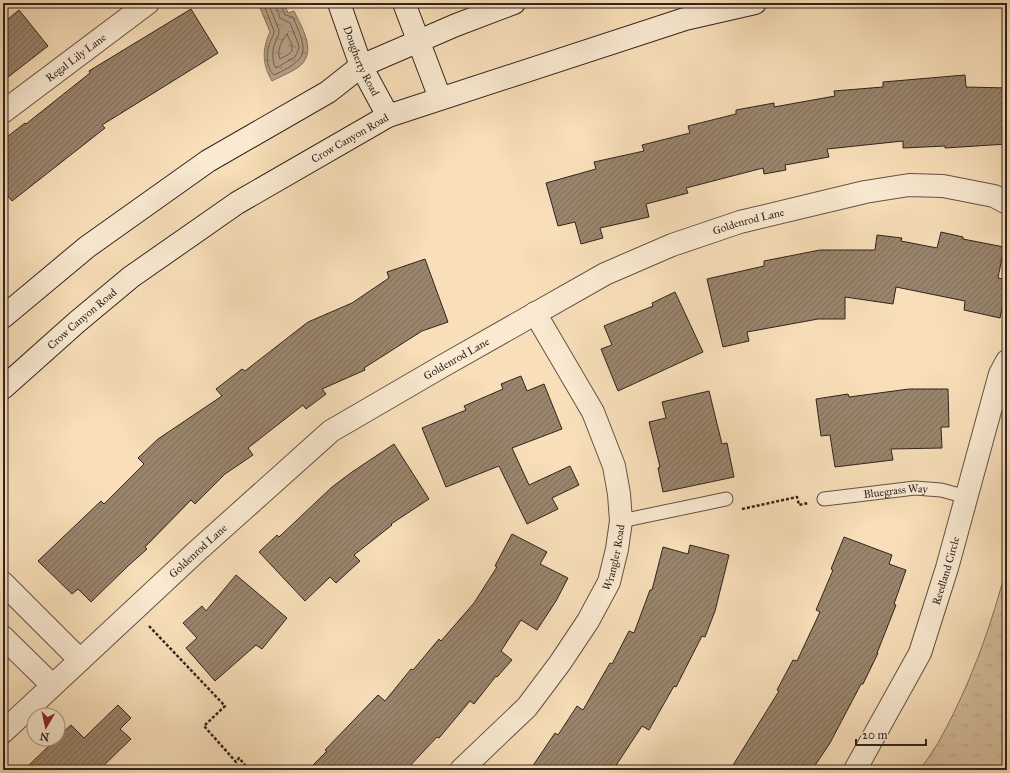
<svg xmlns="http://www.w3.org/2000/svg" width="1010" height="773" font-family="'IM FELL Great Primer',serif">
<defs>
<pattern id="grass-tufts" width="24" height="20" patternUnits="userSpaceOnUse"><rect width="24" height="20" fill="#d6bf9e"/><path d="M3 7l-1-3M5 7V3M7 7l1-3M15 17l-1-3M17 17v-4M19 17l1-3" fill="none" stroke="#b8a488"/></pattern>
<pattern id="water-ripples" width="26" height="14" patternUnits="userSpaceOnUse"><rect width="26" height="14" fill="#b59f84"/><path d="M2 4q2-2 4 0t4 0M15 11q2-2 4 0t4 0" fill="none" stroke="#94816b"/></pattern>
<pattern id="building-hatch" width="6" height="6" patternUnits="userSpaceOnUse"><rect width="6" height="6" fill="#99856e"/><path d="M-1 1l2-2M0 6l6-6M5 7l2-2" fill="none" stroke="#7d6c5a"/></pattern>
</defs>
<rect width="100%" height="100%" fill="#f8dfb9"/>
<filter id="stains"><feTurbulence type="fractalNoise" baseFrequency=".005" numOctaves="4"/><feColorMatrix values="0 0 0 0 .2 0 0 0 0 .09 0 0 0 0 .02 0 0 0 .5 -.17"/></filter>
<radialGradient id="worn" r=".72"><stop offset=".6" stop-color="#630" stop-opacity="0"/><stop offset="1" stop-color="#630" stop-opacity=".3"/></radialGradient>
<!-- grass -->
<path fill="url(#grass-tufts)" stroke="#84715e" d="M 1007,565 L 1007,770 L 920,770 C 928,758 937,746 943,734 C 972,680 992,624 1007,565 Z"/>
<!-- water -->
<path fill="url(#water-ripples)" stroke="#816d5b" d="M 258,3 L 284,3 L 288,13 L 294,11 C 301,26 316,49 302,64 C 295,71 281,76 272,81 C 262,64 262,49 270,32 Z"/>
<g fill="none" stroke-linecap="round" stroke-linejoin="round">
<!-- shore -->
<path stroke="#746150" stroke-width="1" d="M 263,3 L 274,31 C 274,35 272,37 271,40 C 266,50 265,67 274,75 C 311,58 307,51 293,17 L 285,15 L 280,3
M 268,3 L 279,30 C 279,36 277,38 275,43 C 272,51 272,59 275,67 L 276,68 L 295,57 L 299,48 L 298,43 L 290,23 L 280,18 L 275,3
M 287,34 L 292,45 L 292,51 L 289,54 L 280,59 C 276,52 282,39 287,34 Z"/>
</g>
<!-- building -->
<path fill="url(#building-hatch)" stroke="#32231d" d="M 191,9 L 218,53 L 102,125 L 105,128 L 12,201 L 3,190 L 3,140 L 25,123 L 26,124 L 90,73 L 89,71 Z
M 19,10 L 48,46 L 3,81 L 3,23 Z
M 965,75 L 966,87 L 1007,88 L 1007,144 L 945,148 L 945,146 L 903,148 L 903,141 L 827,149 L 829,157 L 785,165 L 786,170 L 764,174 L 763,168 L 686,188 L 688,193 L 646,204 L 649,217 L 600,228 L 603,238 L 581,244 L 575,222 L 558,226 L 546,183 L 596,169 L 594,162 L 644,151 L 642,145 L 690,133 L 688,126 L 736,114 L 736,110 L 774,103 L 774,107 L 835,96 L 834,91 L 883,87 L 883,82 Z
M 941,232 L 963,237 L 963,239 L 1004,247 L 998,278 L 1007,280 L 1007,285 L 1000,318 L 964,310 L 965,301 L 896,287 L 893,304 L 845,297 L 845,319 L 818,319 L 747,332 L 749,341 L 723,347 L 707,279 L 764,266 L 764,261 L 820,250 L 875,250 L 877,235 L 902,238 L 901,241 L 937,248 Z
M 425,259 L 448,322 L 422,331 L 364,368 L 365,370 L 322,389 L 326,394 L 306,409 L 303,405 L 248,448 L 253,455 L 225,474 L 195,504 L 191,500 L 145,547 L 147,549 L 128,566 L 91,602 L 78,589 L 72,594 L 38,561 L 101,501 L 104,504 L 144,464 L 138,458 L 158,439 L 222,396 L 216,389 L 242,369 L 245,371 L 308,322 L 352,303 L 389,278 L 387,272 Z
M 675,292 L 703,352 L 618,391 L 601,349 L 612,345 L 604,326 L 653,306 L 652,303 Z
M 521,376 L 527,391 L 544,384 L 562,429 L 512,448 L 529,485 L 570,466 L 579,485 L 552,498 L 558,509 L 527,524 L 499,466 L 446,487 L 422,428 L 466,410 L 464,406 L 503,389 L 501,384 Z
M 909,389 L 948,389 L 949,427 L 941,427 L 942,448 L 891,449 L 893,460 L 835,467 L 830,435 L 821,436 L 816,399 L 848,394 L 849,397 Z
M 709,391 L 722,444 L 727,443 L 734,477 L 663,492 L 658,468 L 660,467 L 649,422 L 666,418 L 662,402 Z
M 394,444 L 429,499 L 391,524 L 392,525 L 354,555 L 360,561 L 336,583 L 330,577 L 305,601 L 259,552 L 277,535 L 279,537 L 332,487 L 352,472 Z
M 512,534 L 547,552 L 540,564 L 568,578 L 556,601 L 537,630 L 521,620 L 501,651 L 512,660 L 497,677 L 496,676 L 474,704 L 470,701 L 439,738 L 437,737 L 406,770 L 308,770 L 327,751 L 325,750 L 378,695 L 385,701 L 411,669 L 413,670 L 439,639 L 441,641 L 474,603 L 497,567 L 495,566 Z
M 844,537 L 892,555 L 889,564 L 906,570 L 894,604 L 896,605 L 877,653 L 878,653 L 863,684 L 861,684 L 830,743 L 812,770 L 730,770 L 779,691 L 777,690 L 793,660 L 797,661 L 820,612 L 816,610 L 833,570 L 831,569 Z
M 690,545 L 729,555 L 715,611 L 705,637 L 702,636 L 676,687 L 674,686 L 649,730 L 642,726 L 613,770 L 530,770 L 555,733 L 558,735 L 577,706 L 583,710 L 610,663 L 612,664 L 629,631 L 634,633 L 650,590 L 652,590 L 663,547 L 688,554 Z
M 236,575 L 287,618 L 262,649 L 256,645 L 215,681 L 186,648 L 197,638 L 183,623 L 202,606 L 206,611 Z
M 118,705 L 131,718 L 120,729 L 131,739 L 99,770 L 24,770 L 56,739 L 58,739 L 58,737 L 71,725 L 84,738 Z"/>
<g fill="none" stroke-linecap="round" stroke-linejoin="round">
<defs>
<g id="lane">
<path id="s1" d="M 824,499 L 915,488 L 941,490 L 967,497"/>
<path d="M 621,521 L 726,499"/>
</g>
<g id="street">
<path id="s2" d="M 3,112 L 148,3"/>
<path d="M 3,583 L 80,660"/>
<path d="M 3,637 L 52,685"/>
<path id="s3" d="M 3,732 L 196,552 L 331,431 L 441,367 L 605,274 L 672,245 L 740,222 L 865,192 L 909,185 L 943,186 L 994,196 L 1007,203"/>
<path id="s4" d="M 461,770 L 527,707 L 560,663 L 588,621 L 609,582 L 617,549 L 621,521 L 619,494 L 614,466 L 593,412 L 535,313"/>
<path id="s5" d="M 855,770 L 920,653 L 947,568 L 1000,374 L 1007,361"/>
</g>
<g id="secondary">
<path id="s6" d="M 339,3 L 361,66 L 388,116"/>
<path d="M 404,3 L 440,98"/>
<path d="M 3,317 L 87,247 L 208,161 L 328,92 L 361,66 L 456,25 L 514,3"/>
<path id="s7" d="M 3,388 L 77,322 L 131,277 L 237,203 L 388,116 L 685,19 L 755,3"/>
</g>
</defs>
<!-- lane casing -->
<use href="#lane" stroke="#645244" stroke-width="15"/>
<!-- street casing -->
<use href="#street" stroke="#645244" stroke-width="24"/>
<!-- secondary casing -->
<use href="#secondary" stroke="#32231d" stroke-width="24"/>
<!-- path -->
<path stroke="#32231d" stroke-width="2.5" stroke-dasharray="3 2" stroke-linecap="butt" d="M 742,509 L 797,497 L 799,505 L 808,503
M 149,626 L 225,706 L 204,726 L 236,762 L 239,758 L 249,770"/>
<!-- lane -->
<use href="#lane" stroke="#faead2" stroke-width="13"/>
<!-- street -->
<use href="#street" stroke="#faead2" stroke-width="22"/>
<!-- secondary -->
<use href="#secondary" stroke="#faead2" stroke-width="22"/>
</g>
<g text-anchor="middle" dominant-baseline="central" stroke-width="3" stroke-linejoin="round" paint-order="stroke">
<!-- street labels -->
<g font-size="11" fill="#32231d" stroke="#faead2">
<text stroke="none"><textPath href="#s2" startOffset="91">Regal Lily Lane</textPath></text>
<text stroke="none"><textPath href="#s6" startOffset="62">Dougherty Road</textPath></text>
<text stroke="none"><textPath href="#s7" startOffset="429">Crow Canyon Road</textPath></text>
<text stroke="none"><textPath href="#s3" startOffset="914">Goldenrod Lane</textPath></text>
<text stroke="none"><textPath href="#s7" startOffset="105">Crow Canyon Road</textPath></text>
<text stroke="none"><textPath href="#s3" startOffset="590">Goldenrod Lane</textPath></text>
<text stroke="none"><textPath href="#s1" startOffset="72">Bluegrass Way</textPath></text>
<text stroke="none"><textPath href="#s3" startOffset="266">Goldenrod Lane</textPath></text>
<text stroke="none"><textPath href="#s4" startOffset="266">Wrangler Road</textPath></text>
<text stroke="none"><textPath href="#s5" startOffset="220">Reedland Circle</textPath></text>
</g>
</g>
<!-- margin -->
<rect width="1010" height="773" fill="none" stroke="#f8dfb9" stroke-width="16"/>
<rect x="4" y="4" width="1002" height="765" fill="none" stroke="#32231d" stroke-width="2"/>
<rect x="8" y="8" width="994" height="757" fill="none" stroke="#32231d"/>
<!-- north arrow -->
<g transform="translate(46 727) rotate(189)"><circle r="19" fill="#faead2" stroke="#aa9a8a"/>
<path d="M0-3L7 15L0 10L-7 15Z" fill="#8f2418"/>
<text y="-6" font-size="11" font-weight="bold" text-anchor="middle" fill="#32231d">N</text>
</g>
<!-- scale -->
<path d="M856 739v6h70v-6" fill="none" stroke="#32231d" stroke-width="2"/>
<text x="862" y="739" font-size="12" fill="#32231d" stroke="#faead2" stroke-width="3" paint-order="stroke">20 m</text>
<rect width="100%" height="100%" filter="url(#stains)"/>
<rect width="100%" height="100%" fill="url(#worn)"/>
</svg>
